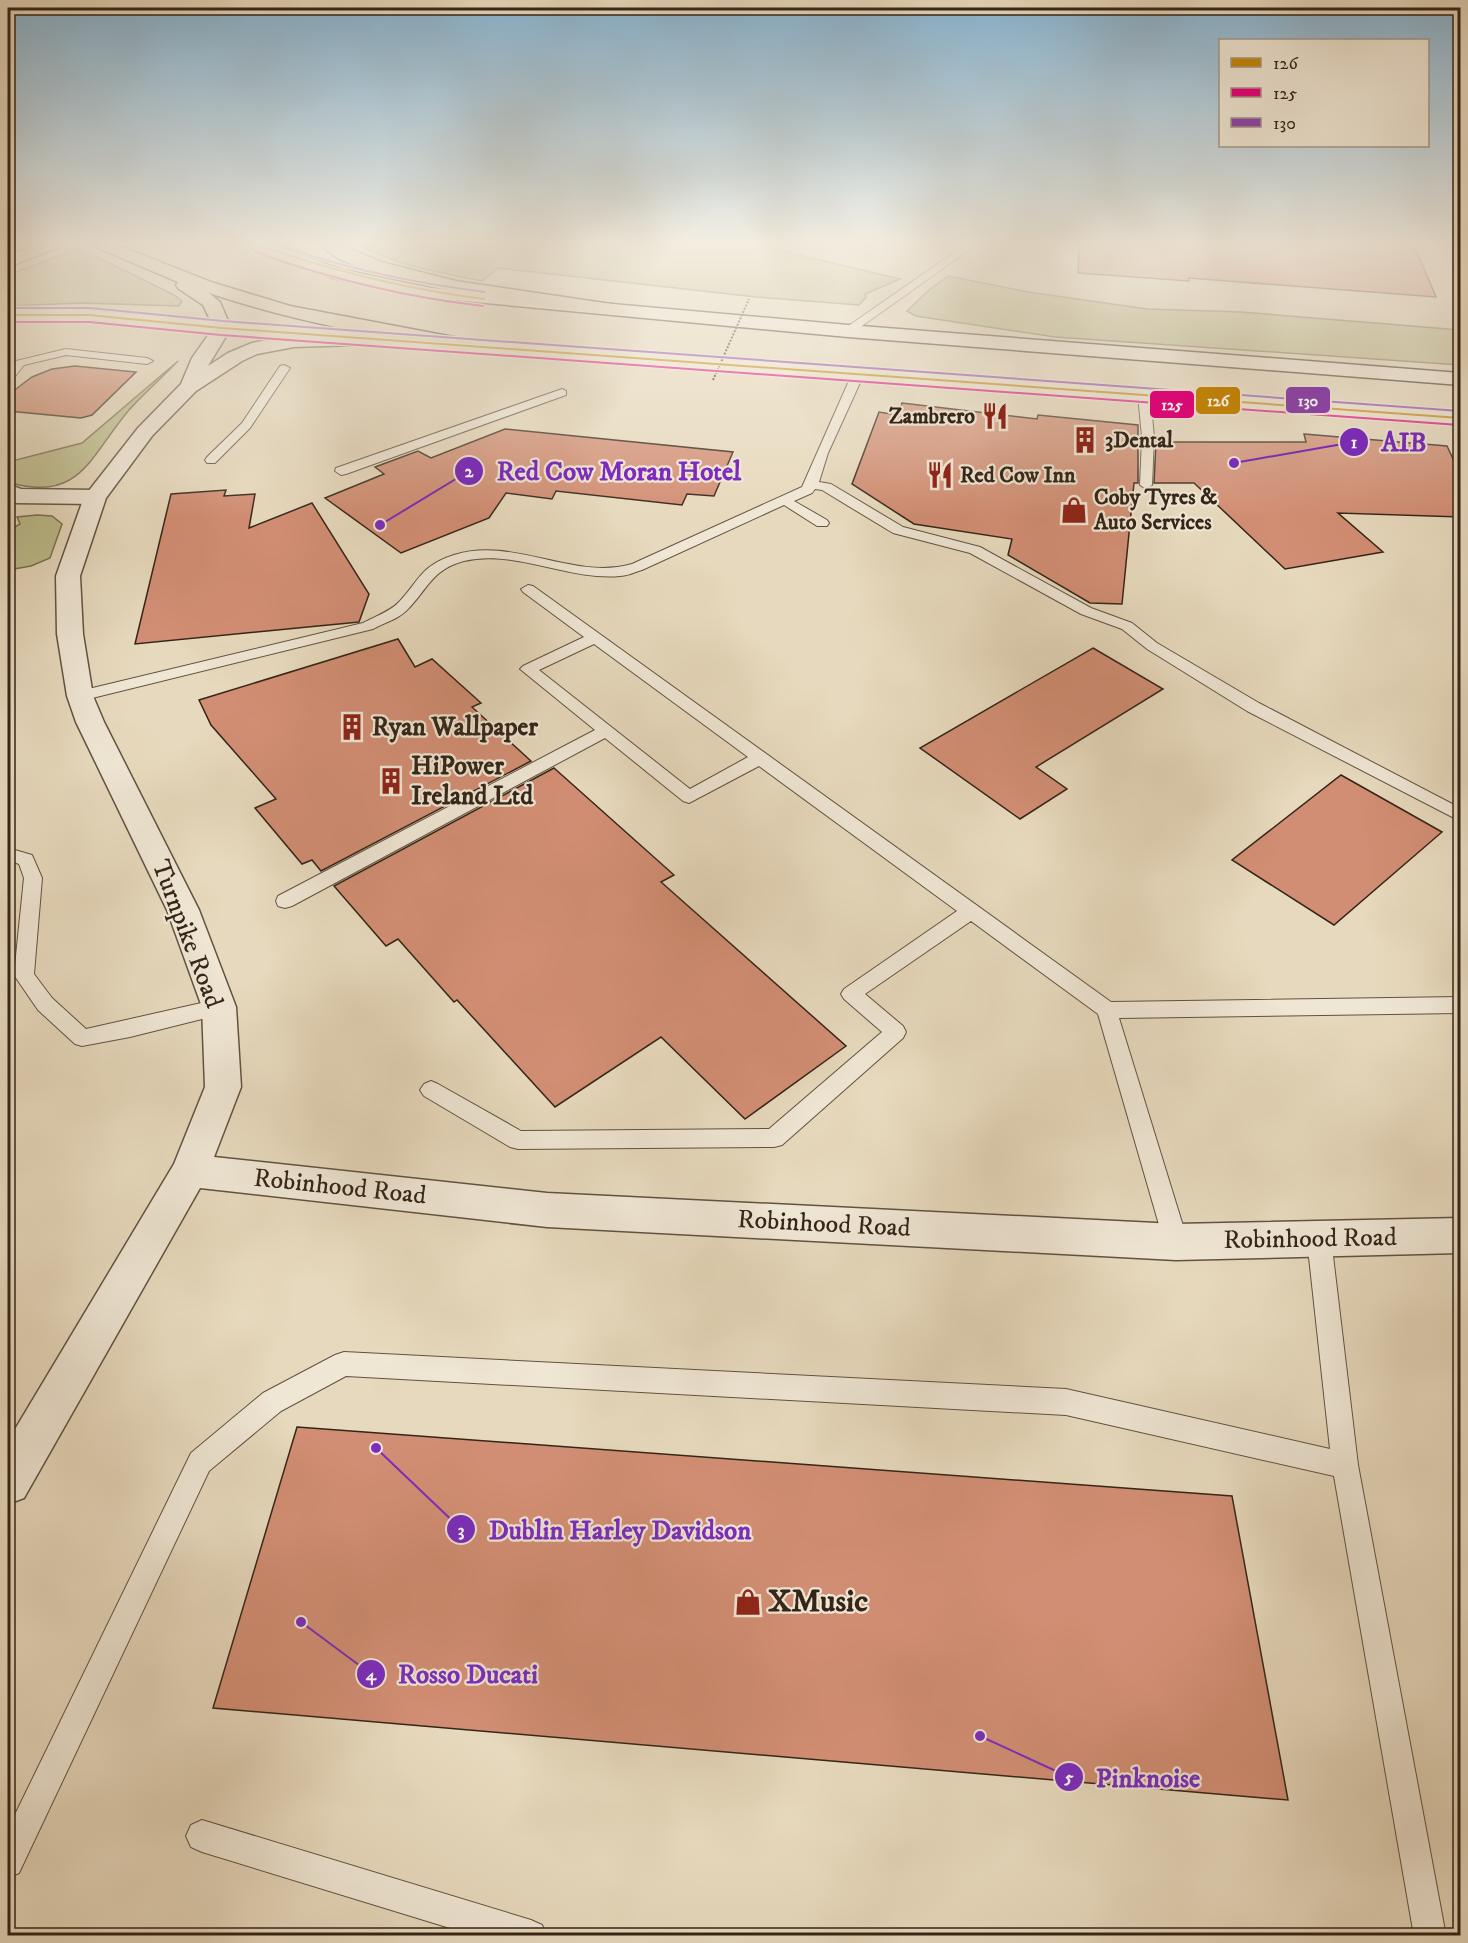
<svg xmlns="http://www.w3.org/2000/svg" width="1468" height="1943" font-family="'IM FELL DW Pica',serif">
<rect width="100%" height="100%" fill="#e7d9bd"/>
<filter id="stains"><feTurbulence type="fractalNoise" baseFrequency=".00333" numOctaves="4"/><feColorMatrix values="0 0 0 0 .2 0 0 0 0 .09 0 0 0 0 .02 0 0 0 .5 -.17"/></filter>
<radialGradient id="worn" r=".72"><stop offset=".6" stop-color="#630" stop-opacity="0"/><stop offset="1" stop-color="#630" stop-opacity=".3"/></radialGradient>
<!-- green -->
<path fill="#bdbd8c" stroke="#787152" stroke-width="1.5" d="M 360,245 L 757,245 L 900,279 L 865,294 L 866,297 L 859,305 L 756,297 L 498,268 L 482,281 C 441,272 396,266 360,245 Z
M 79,248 L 174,295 L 182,301 L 179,306 L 82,303 L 8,306 L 8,275 Z
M 948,276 L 1028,292 L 1147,309 L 1241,312 L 1460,330 L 1460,365 L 1055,337 L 916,316 L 907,311 L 929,290 Z
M 178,361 C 162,378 144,393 129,410 C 90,456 80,504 8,482 L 8,462 L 82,443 Z
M 37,515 L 52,516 L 62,524 L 50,558 L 31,566 L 8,570 L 8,531 L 20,524 L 17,517 Z"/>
<!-- building -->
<path fill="#d28e74" stroke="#342518" stroke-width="1.5" d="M 1079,245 L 1414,245 L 1436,297 L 1189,278 L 1189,281 L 1078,273 Z
M 75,366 L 136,372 L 92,415 L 81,418 L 8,411 L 8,395 L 32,377 L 52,369 Z
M 902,403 L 1037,419 L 1038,415 L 1138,425 L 1138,483 L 1134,483 L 1122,604 L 1090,603 L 1008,555 L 1012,539 L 914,524 L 852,484 L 879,412 L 898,415 Z
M 505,429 L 733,452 L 714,496 L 687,494 L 682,505 L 556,491 L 552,499 L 506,493 L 489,518 L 401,553 L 325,498 L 384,474 L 375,467 L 418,451 L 431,458 Z
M 1304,434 L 1447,446 L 1461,476 L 1461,517 L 1338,513 L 1383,552 L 1285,569 L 1194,483 L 1154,483 L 1156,442 L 1306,442 Z
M 226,490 L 224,496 L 255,494 L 249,528 L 312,503 L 369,594 L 359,622 L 135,644 L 171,494 Z
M 398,639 L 415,667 L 432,659 L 481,703 L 472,707 L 531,761 L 321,871 L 312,860 L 302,864 L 255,808 L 276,799 L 211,725 L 199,700 Z
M 1093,648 L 1163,689 L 1036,767 L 1067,789 L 1020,819 L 920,748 Z
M 554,768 L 674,875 L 661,882 L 846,1046 L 745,1119 L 661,1037 L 555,1107 L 457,1000 L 454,1002 L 398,939 L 386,946 L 334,886 Z
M 1341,775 L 1442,832 L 1334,925 L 1232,860 Z
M 297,1427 L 1232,1496 L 1288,1800 L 213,1708 Z"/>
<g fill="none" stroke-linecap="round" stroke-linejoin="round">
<defs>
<path id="service" d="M 965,245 L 976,245 L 852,333 L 844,333 L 844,329 Z
M 66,349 L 147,358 L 153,361 L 147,364 L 66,355 L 24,365 L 12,380 L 8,381 L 8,371 L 16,361 Z
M 284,365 L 290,368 L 250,428 L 215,463 L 207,463 L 205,460 L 207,457 L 242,423 L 280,366 Z
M 858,371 L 864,374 L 828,453 L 819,482 L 831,484 L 903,527 L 980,547 L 1091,608 L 1132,623 L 1157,643 L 1259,703 L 1460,808 L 1460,821 L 1247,711 L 1147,649 L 1122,629 L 1081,614 L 970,553 L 893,533 L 822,490 L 815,489 L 812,493 L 794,501 L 827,520 L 829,523 L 827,526 L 817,526 L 784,505 L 642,570 C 635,572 627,576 620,576 C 568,581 515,549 464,561 C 433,569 428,588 409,608 C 401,618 384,623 373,629 L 80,701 L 72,696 L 80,691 L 363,623 C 374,617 391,611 399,602 C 420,580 420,566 454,555 C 513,536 573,581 632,564 L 802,487 L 852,374 Z
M 562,389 L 566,391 L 566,395 L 346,474 L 341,475 L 335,471 L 336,468 Z
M 1144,391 L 1150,395 L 1154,437 L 1152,485 L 1146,489 L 1140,485 L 1142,437 L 1138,395 Z
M 528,585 L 533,586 L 1111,1002 L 1460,997 L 1460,1013 L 1119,1018 L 1188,1242 L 1184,1249 L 1176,1253 L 1168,1249 L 1164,1242 L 1098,1014 L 971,921 L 865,994 L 903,1026 L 906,1032 L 903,1038 L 782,1145 L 774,1147 L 518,1149 L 510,1147 L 424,1096 L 420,1090 L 424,1084 L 431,1081 L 438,1084 L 521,1131 L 769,1129 L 882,1032 L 844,999 L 841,994 L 844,989 L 957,911 L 759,766 L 689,803 L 683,801 L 605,738 L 292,906 L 285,908 L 278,906 L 276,901 L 278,896 L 595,730 L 520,669 L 523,666 L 584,637 L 523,592 L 521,589 ZM 594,644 L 748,757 L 690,789 L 539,670 Z
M 8,848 L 32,855 L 42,878 L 34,974 L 52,998 L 86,1029 L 219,999 L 226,1001 L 229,1007 L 226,1013 L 130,1037 L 82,1046 L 75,1044 L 38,1010 L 14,975 L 24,878 L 19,864 L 8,860 Z
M 1319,1229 L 1327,1232 L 1331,1239 L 1358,1465 L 1446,1936 L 1414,1936 L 1334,1476 L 1066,1415 L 346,1376 L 281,1411 L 209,1471 L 19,1873 L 8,1878 L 8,1829 L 191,1453 L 263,1393 L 335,1355 L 344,1352 L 1066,1389 L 1330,1449 L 1307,1239 L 1311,1232 Z
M 202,1820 L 531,1920 L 542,1925 L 547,1936 L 476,1936 L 202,1852 L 191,1847 L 186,1836 L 191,1825 Z"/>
<path id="minor" d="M 8,484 L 21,489 L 95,490 L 103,492 L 106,497 L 103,502 L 95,504 L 16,503 L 8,500 Z"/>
<path id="tertiary" d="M 222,322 L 228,324 L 231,328 L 208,366 L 228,353 L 252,343 L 294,335 L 356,333 L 363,335 L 365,339 L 363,343 L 356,345 L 294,347 L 257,354 L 242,361 L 196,391 L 152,436 L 106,498 L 80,576 L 83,634 L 93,696 L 104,722 L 199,910 L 236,1007 L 241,1087 L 214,1157 L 547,1193 L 1176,1224 L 1460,1218 L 1460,1253 L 1176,1260 L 547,1227 L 200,1188 L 24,1498 L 8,1504 L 8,1441 L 174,1164 L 205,1087 L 202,1007 L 167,910 L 76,722 L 67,696 L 57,634 L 56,576 L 84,497 L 138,428 L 181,384 L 192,358 L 216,324 Z"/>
<path id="secondary" d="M 250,245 L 273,245 L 343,270 L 432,288 L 848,325 L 1460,373 L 1460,385 L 848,337 L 432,298 L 333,278 L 252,248 Z
M 8,310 L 89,310 L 222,322 L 1460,412 L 1460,424 L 222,334 L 89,320 L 8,320 Z"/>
<path id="motorway" d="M 37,245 L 59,245 L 57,248 L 8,267 L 8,256 Z
M 96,245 L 117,245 L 211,282 L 290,306 L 464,339 L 471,341 L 473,345 L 471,349 L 464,351 C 378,336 292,321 209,293 L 220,302 L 231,328 L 228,332 L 216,332 L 203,305 L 179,289 L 176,285 L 178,282 L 98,248 Z
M 322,245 L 341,245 L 381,262 L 456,281 L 618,305 L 624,306 L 627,310 L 624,314 L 618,315 C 567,309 347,284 322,245 Z"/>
</defs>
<!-- service casing -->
<use href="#service" stroke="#615241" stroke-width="2"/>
<!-- minor casing -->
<use href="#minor" stroke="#615241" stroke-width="3"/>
<!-- tertiary casing -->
<use href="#tertiary" stroke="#615241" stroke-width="3"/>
<!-- secondary casing -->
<use href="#secondary" stroke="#342518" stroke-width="3"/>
<!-- motorway casing -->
<use href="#motorway" stroke="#342518" stroke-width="3"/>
<!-- service -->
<use href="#service" fill="#efe6d4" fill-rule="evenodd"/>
<!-- minor -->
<use href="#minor" fill="#efe6d4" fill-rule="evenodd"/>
<!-- tertiary -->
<use href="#tertiary" fill="#efe6d4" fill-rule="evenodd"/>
<!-- secondary -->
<use href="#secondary" fill="#efe6d4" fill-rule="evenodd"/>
<!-- motorway -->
<use href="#motorway" fill="#e7d9bd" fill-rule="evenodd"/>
<!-- path-bridge -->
<path stroke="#342518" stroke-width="2" stroke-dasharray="2 1.5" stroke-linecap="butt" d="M 713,380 L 749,299"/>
<defs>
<path id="bus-1" d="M 258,245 C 332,271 406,289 484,299
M 8,315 L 89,315 L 222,328 L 1460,418"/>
<path id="bus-2" d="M 255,252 C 330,279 404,297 483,306
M 8,322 L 89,322 L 221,335 L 1459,425"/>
<path id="bus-3" d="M 279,245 C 346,269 414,283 485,292
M 8,308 L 90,308 L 223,321 L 1460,411"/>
</defs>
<!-- bus-1 casing -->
<use href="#bus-1" stroke="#efe6d4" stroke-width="4.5"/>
<!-- bus-2 casing -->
<use href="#bus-2" stroke="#efe6d4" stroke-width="4.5"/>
<!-- bus-3 casing -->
<use href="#bus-3" stroke="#efe6d4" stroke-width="4.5"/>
<!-- bus-1 -->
<use href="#bus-1" stroke="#c68606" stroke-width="2"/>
<!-- bus-2 -->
<use href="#bus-2" stroke="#e5007d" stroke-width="2"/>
<!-- bus-3 -->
<use href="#bus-3" stroke="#8e44ad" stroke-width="2"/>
</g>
<!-- sky -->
<linearGradient id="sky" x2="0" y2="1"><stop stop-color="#88b6d5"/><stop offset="0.47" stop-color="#f4eee1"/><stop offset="1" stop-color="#f4eee1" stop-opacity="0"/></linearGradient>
<rect width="1468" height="517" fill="url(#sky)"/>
<!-- icons -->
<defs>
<symbol id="restaurant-bare" viewBox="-9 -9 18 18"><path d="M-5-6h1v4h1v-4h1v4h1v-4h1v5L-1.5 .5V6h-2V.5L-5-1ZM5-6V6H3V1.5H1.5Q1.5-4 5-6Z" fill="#8f2418" stroke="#efe6d4" stroke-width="2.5" paint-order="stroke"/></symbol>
<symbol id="building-bare" viewBox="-9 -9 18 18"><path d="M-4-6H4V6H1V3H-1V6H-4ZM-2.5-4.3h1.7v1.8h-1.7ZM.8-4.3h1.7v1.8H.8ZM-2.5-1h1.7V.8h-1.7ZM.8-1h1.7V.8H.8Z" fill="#8f2418" stroke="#efe6d4" stroke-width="2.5" paint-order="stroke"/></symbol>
<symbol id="shop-bare" viewBox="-9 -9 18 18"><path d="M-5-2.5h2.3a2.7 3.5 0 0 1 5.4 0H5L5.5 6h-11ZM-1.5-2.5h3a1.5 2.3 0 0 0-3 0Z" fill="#8f2418" stroke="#efe6d4" stroke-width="2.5" paint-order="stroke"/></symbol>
</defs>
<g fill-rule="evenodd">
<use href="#restaurant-bare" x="976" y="397" width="38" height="38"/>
<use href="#building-bare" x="1066" y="421" width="38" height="38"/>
<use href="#restaurant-bare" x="921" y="456" width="38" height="38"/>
<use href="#shop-bare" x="1055" y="491" width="38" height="38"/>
<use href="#building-bare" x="333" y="708" width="38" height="38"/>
<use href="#building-bare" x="372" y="762" width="38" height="38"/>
<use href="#shop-bare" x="729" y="1583" width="38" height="38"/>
</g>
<g text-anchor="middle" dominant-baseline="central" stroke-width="4.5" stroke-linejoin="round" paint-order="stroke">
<!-- far-poi labels -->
<g font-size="22" font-weight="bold" fill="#342518" stroke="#efe6d4" text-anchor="start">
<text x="975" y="416" text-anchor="end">Zambrero</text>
<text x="1105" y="440">3Dental</text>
<text x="960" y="475">Red Cow Inn</text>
<text x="1094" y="497">Coby Tyres &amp;<tspan x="1094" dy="25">Auto Services</tspan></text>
</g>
<!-- poi labels -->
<g font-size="26" font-weight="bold" fill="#342518" stroke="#efe6d4" text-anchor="start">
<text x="372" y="727">Ryan Wallpaper</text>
<text x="411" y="766">HiPower<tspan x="411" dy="30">Ireland Ltd</tspan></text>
</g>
<!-- street labels -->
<g font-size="26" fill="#342518" stroke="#efe6d4">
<text transform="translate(187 934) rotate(69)">Turnpike Road</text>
<text transform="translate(340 1187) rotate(6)">Robinhood Road</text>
<text transform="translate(824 1224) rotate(3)">Robinhood Road</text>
<text transform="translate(1310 1239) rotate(-1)">Robinhood Road</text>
</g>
<!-- near-poi labels -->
<g font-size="32" font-weight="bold" fill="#342518" stroke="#efe6d4" text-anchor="start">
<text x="768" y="1602">XMusic</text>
</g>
</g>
<!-- callouts -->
<path fill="none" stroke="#7b2cbf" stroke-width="2" d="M1234 463L1354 442M380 525L469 471M376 1448L461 1529M301 1622L371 1674M980 1736L1069 1777"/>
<g fill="#7b2cbf" stroke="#efe6d4" stroke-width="2">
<circle cx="1234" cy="463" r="6"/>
<circle cx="380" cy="525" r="6"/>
<circle cx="376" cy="1448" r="6"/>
<circle cx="301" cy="1622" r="6"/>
<circle cx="980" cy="1736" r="6"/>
<circle cx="1354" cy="442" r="15"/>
<circle cx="469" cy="471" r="15"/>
<circle cx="461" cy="1529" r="15"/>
<circle cx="371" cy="1674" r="15"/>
<circle cx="1069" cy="1777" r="15"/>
</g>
<g font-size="18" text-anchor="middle" font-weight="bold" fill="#fff">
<text x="1354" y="448">1</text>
<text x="469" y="477">2</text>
<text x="461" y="1536">3</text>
<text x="371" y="1680">4</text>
<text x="1069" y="1783">5</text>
</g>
<g font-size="27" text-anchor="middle" font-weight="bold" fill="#7b2cbf" stroke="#efe6d4" stroke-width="4.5" stroke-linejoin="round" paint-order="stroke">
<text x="1404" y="451">AIB</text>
<text x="619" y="480">Red Cow Moran Hotel</text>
<text x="620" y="1539">Dublin Harley Davidson</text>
<text x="468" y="1683">Rosso Ducati</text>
<text x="1148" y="1787">Pinknoise</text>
</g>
<g stroke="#efe6d4" stroke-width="2">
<rect x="1285" y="386" width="46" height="28" rx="6" fill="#8e44ad"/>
<rect x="1195" y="386" width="46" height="29" rx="6" fill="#c68606"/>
<rect x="1149" y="390" width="46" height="29" rx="6" fill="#e5007d"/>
</g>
<g font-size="16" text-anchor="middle" font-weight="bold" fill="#fff">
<text x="1308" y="406">130</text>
<text x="1218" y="406">126</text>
<text x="1172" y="410">125</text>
</g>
<!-- margin -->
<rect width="1468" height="1943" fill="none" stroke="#e7d9bd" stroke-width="30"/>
<rect x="9" y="9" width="1450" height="1925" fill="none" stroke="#342518" stroke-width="3"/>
<rect x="15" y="15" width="1438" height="1913" fill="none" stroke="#342518" stroke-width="1.5"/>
<!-- legend -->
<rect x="1219" y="39" width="210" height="108" fill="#efe6d4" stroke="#a49989" stroke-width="1.5"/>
<rect x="1231" y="58" width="30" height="9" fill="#c68606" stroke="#a49989" stroke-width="1.5"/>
<text x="1273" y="69" font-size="18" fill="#342518">126</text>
<rect x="1231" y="88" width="30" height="9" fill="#e5007d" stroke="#a49989" stroke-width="1.5"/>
<text x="1273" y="99" font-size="18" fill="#342518">125</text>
<rect x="1231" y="118" width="30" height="9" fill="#8e44ad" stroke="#a49989" stroke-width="1.5"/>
<text x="1273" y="129" font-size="18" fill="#342518">130</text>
<rect width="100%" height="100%" filter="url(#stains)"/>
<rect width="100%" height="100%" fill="url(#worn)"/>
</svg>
